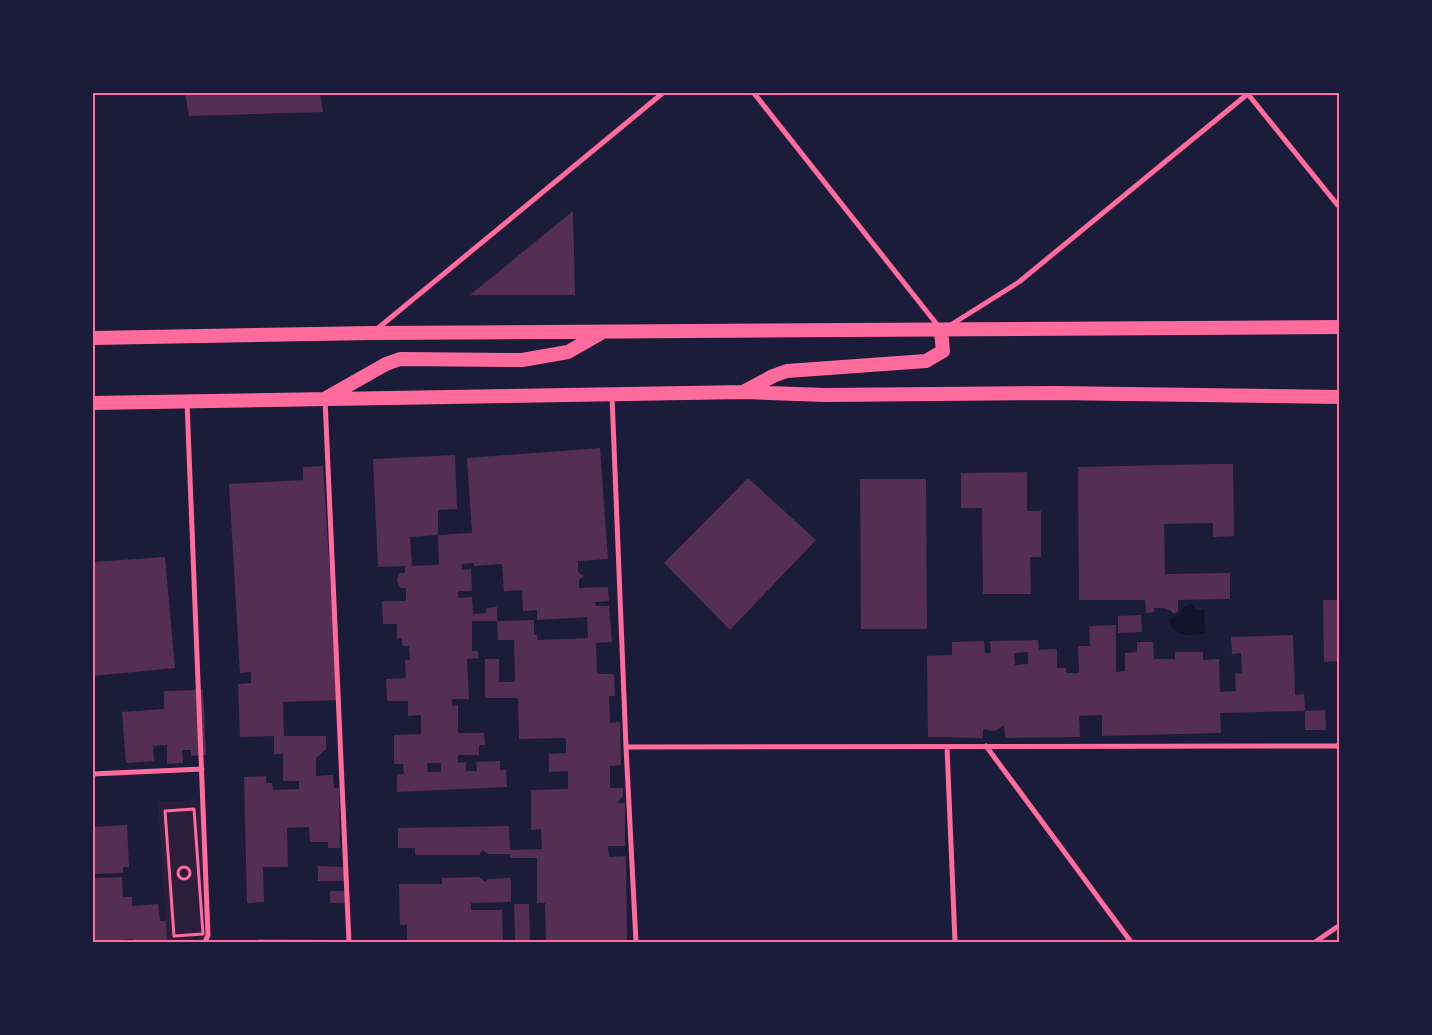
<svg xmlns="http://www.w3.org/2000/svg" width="1432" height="1035" font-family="Commissioner,sans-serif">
<rect width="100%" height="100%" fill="#1b1b3a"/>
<!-- green -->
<path fill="#2a1e3b" d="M 197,800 L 202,806 L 211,938 L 204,942 L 167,942 L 158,802 Z"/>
<!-- water -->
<path fill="#12122b" d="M 1191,604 L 1197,610 L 1204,609 L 1205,632 L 1204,634 C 1197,633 1192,636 1186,635 C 1177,633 1168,628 1170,619 L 1180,614 L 1183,607 Z"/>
<!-- building -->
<path fill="#542f53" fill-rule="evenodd" d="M 185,92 L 320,92 L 323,112 L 189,116 Z
M 573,211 L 575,295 L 470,295 Z
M 600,448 L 608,559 L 578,561 L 578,572 L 584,576 L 579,580 L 579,588 L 608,587 L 609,601 L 595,602 L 596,606 L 609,606 L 612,642 L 596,643 L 597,674 L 614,674 L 615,696 L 609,696 L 610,723 L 620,722 L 621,765 L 610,766 L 610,788 L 623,788 L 623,796 L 617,803 L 625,803 L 625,846 L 608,846 L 609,857 L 626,856 L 627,942 L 564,942 L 564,940 L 546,941 L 545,903 L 537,903 L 537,858 L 510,858 L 510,854 L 488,854 L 483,850 L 479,855 L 415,855 L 415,848 L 398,848 L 398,828 L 509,826 L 510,850 L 542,849 L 541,829 L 531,830 L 531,790 L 568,789 L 568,771 L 549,772 L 549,754 L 566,753 L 566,738 L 519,739 L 518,698 L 485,698 L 485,659 L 499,659 L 499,682 L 515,682 L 514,640 L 498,640 L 497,621 L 472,621 L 472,651 L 478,651 L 479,658 L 467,659 L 469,699 L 452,699 L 452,706 L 458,705 L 458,733 L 484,733 L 485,745 L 479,745 L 479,755 L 458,755 L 458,763 L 466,762 L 466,771 L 477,771 L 476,762 L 500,761 L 500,770 L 506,770 L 507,787 L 397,792 L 397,774 L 404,774 L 403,764 L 394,764 L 394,735 L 421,734 L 421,715 L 408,716 L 408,701 L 387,701 L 386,679 L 406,678 L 405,660 L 410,660 L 409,646 L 402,646 L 402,638 L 397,638 L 397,624 L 383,624 L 382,601 L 406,601 L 406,588 L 400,588 L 397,580 L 399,573 L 405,573 L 405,566 L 378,567 L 373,459 L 455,455 L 457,509 L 438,510 L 438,535 L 410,537 L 412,566 L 439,565 L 438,535 L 472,533 L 467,458 ZM 474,563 L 474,566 L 502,564 L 504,591 L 522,590 L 523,611 L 537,610 L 537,620 L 587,617 L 588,638 L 538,640 L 537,635 L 534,635 L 534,620 L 497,621 L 497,607 L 486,608 L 486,613 L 473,614 L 472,597 L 458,598 L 458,591 L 472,591 L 471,569 L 462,570 L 462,564 ZM 427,763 L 441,763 L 441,772 L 428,772 Z
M 1212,464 L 1233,464 L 1234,536 L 1213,537 L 1213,523 L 1164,524 L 1165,574 L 1230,573 L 1230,599 L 1178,600 L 1178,611 L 1174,614 L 1171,611 L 1163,608 L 1154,608 L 1154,612 L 1146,613 L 1145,600 L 1079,600 L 1078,467 Z
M 323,466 L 338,700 L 283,702 L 284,736 L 326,736 L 326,749 L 316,758 L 316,776 L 333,775 L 334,788 L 339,788 L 340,848 L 328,848 L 328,842 L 310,842 L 309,827 L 287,828 L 288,867 L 263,867 L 264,902 L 247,903 L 244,777 L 266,776 L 266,783 L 272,783 L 273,790 L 299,789 L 299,781 L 283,781 L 283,754 L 274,754 L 274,736 L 240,737 L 238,684 L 251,683 L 251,672 L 240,673 L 229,484 L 303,480 L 303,467 Z
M 1027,472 L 1027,511 L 1041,511 L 1041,557 L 1030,557 L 1031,594 L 983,594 L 982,508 L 961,508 L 961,473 Z
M 748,478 L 816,540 L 730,630 L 664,563 Z
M 860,479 L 926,479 L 927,629 L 861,629 Z
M 165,557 L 175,668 L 92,676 L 92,562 Z
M 1323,600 L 1340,600 L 1340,661 L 1324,662 Z
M 1141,615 L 1142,632 L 1118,633 L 1118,616 Z
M 1116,625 L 1116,672 L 1125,671 L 1125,653 L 1137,652 L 1137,642 L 1153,642 L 1154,659 L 1175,659 L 1175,652 L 1203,652 L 1203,660 L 1219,659 L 1220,692 L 1236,691 L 1235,673 L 1242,674 L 1241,653 L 1232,654 L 1231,637 L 1293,635 L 1295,695 L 1304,694 L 1305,711 L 1220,713 L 1221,733 L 1102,736 L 1102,715 L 1079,716 L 1080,737 L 1005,738 L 1004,725 L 995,731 L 983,729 L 983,738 L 928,737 L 927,656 L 952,655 L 952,642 L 984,641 L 985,653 L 991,653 L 990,641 L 1038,640 L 1039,650 L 1057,649 L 1057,668 L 1066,668 L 1066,673 L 1079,673 L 1078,646 L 1090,646 L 1089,626 ZM 1028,652 L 1028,664 L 1015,665 L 1014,653 Z
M 203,690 L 206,755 L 191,756 L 191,750 L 182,750 L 183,763 L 167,764 L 167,745 L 153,746 L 154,761 L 126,763 L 122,712 L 164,709 L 164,691 Z
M 1325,710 L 1326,730 L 1305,730 L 1305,711 Z
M 127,825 L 129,867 L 123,867 L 123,873 L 93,874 L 92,827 Z
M 318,866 L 346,867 L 346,881 L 318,881 Z
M 122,877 L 123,897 L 132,897 L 132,906 L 158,904 L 160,921 L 166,921 L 167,941 L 134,942 L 133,939 L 117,940 L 117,942 L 92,942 L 92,878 Z
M 479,877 L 485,882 L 488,879 L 511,878 L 511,902 L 471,903 L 471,910 L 502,910 L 503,940 L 515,941 L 514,904 L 529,904 L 530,940 L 515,941 L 515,942 L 407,942 L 407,925 L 400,925 L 399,884 L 442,884 L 442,878 Z
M 330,891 L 346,891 L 346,903 L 330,903 Z
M 258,939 L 350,940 L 350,942 L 258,942 Z"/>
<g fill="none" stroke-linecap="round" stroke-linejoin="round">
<!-- path -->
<path stroke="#ff6b9d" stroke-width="3" d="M 194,809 L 203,934 L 174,936 L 165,811 Z
M178 873a6 6 0 1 1 12 0a6 6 0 1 1-12 0Z"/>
<!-- minor -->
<path stroke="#ff6b9d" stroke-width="5" d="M 753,92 L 939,327
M 1247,93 L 1340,208
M 949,326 L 1019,282 L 1250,92
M 377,329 L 664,92
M 612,396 L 626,747 L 636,942
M 325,399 L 349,942
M 187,402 L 208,935 L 205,942
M 986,746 L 1131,942
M 626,747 L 1340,746
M 947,747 L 955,942
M 92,774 L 202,769
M 1315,942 L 1340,925"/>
<!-- trunk -->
<path stroke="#ff6b9d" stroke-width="14" d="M 92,338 L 373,333 L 1340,327
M 745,391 L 773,376 L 787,371 L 926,361 L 943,351 L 941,331
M 326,398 L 386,364 L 400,359 L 522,360 L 568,352 L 603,332
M 92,403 L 745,392 L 825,395 L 1054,393 L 1340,397"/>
</g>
<!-- border -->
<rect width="1432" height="1035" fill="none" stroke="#1b1b3a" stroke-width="188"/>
<rect x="94" y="94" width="1244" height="847" fill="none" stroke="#ff6b9d" stroke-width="2"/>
</svg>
